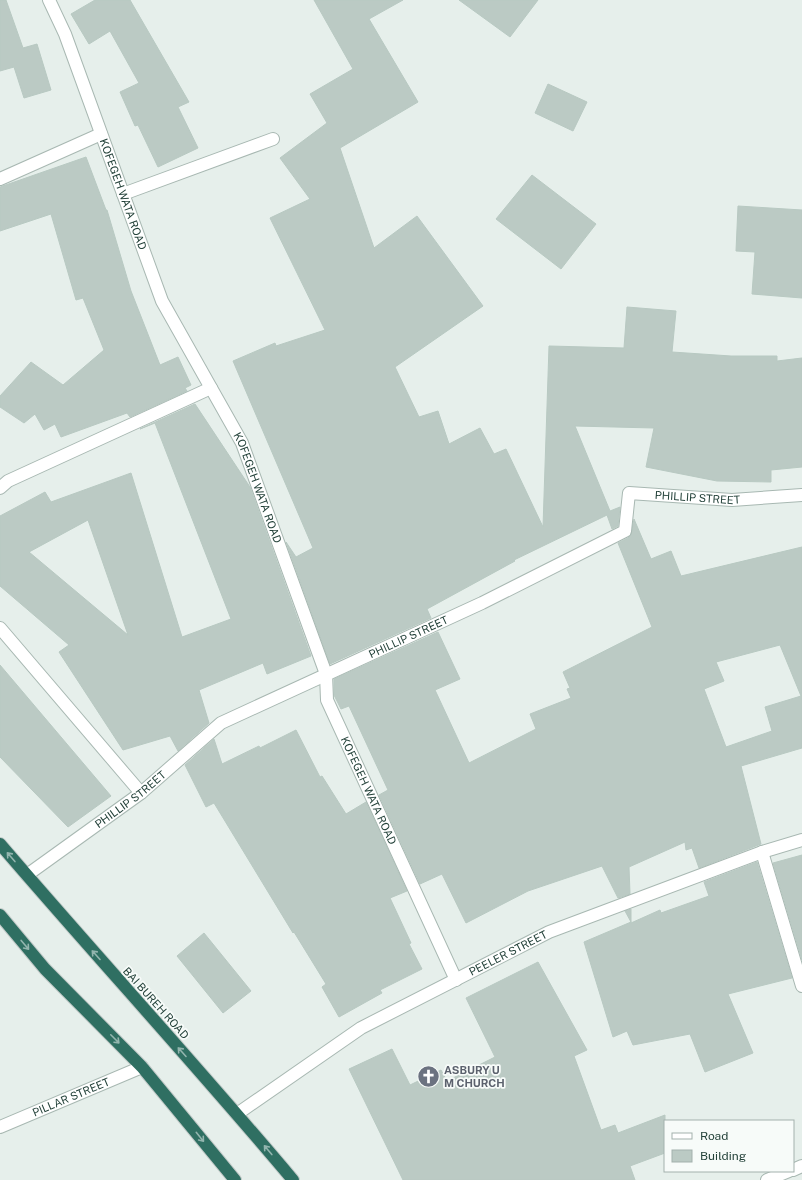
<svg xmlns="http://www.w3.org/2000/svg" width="802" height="1180" font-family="'Public Sans',sans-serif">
<rect width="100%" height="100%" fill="#e6efeb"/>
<!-- building -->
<path fill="#bbcac4" stroke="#b8c9c2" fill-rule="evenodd" d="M 0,0 L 6,0 L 23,48 L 37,44 L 51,90 L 24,98 L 14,67 L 0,71 Z
M 95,0 L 130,0 L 189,102 L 178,107 L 198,148 L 158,167 L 138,125 L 135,126 L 120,92 L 139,83 L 110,31 L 89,44 L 71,14 Z
M 314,0 L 403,0 L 369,19 L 418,102 L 340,148 L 374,248 L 417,216 L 483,306 L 395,367 L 419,417 L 438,411 L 449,444 L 480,428 L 494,454 L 506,449 L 543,527 L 549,346 L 624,348 L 627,307 L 676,311 L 672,352 L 731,356 L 777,356 L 777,361 L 802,358 L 802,467 L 771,470 L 771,482 L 717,481 L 646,467 L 654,428 L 575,426 L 610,511 L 620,507 L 618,526 L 612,529 L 607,515 L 514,560 L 515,561 L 427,609 L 431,618 L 330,664 L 286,542 L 296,557 L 313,548 L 233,361 L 275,343 L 276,346 L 325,330 L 270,218 L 310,199 L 280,158 L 327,123 L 310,94 L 353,69 Z
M 459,0 L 538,0 L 510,37 Z
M 548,84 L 587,102 L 573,131 L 535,113 Z
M 86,157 L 106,210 L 107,210 L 131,291 L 160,365 L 178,357 L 191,385 L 185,388 L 187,391 L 130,417 L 127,413 L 61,437 L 55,424 L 44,430 L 35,414 L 24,423 L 0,407 L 0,396 L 31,362 L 63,385 L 104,350 L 83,298 L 76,300 L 51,214 L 0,231 L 0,187 Z
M 532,175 L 596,224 L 561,269 L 496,219 Z
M 738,206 L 802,210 L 802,298 L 752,294 L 755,252 L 736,251 Z
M 195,404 L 250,487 L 311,656 L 267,674 L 263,663 L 199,690 L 209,723 L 178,751 L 170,736 L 123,750 L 59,652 L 69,645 L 0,586 L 0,516 L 45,492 L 51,502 L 131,473 L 182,637 L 231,619 L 155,423 L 140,429 ZM 88,520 L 128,635 L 29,552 Z
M 634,519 L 651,559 L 671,551 L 681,576 L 802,547 L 802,748 L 741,766 L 761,844 L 699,868 L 692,848 L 686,850 L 685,842 L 629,867 L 630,894 L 618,898 L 602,866 L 528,891 L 466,923 L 442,874 L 420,884 L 379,795 L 388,790 L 349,706 L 341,709 L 334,695 L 334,679 L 438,632 L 460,679 L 435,690 L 469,763 L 536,729 L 530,714 L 571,698 L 567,689 L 570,688 L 563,672 L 652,627 L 618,543 L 628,538 L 631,535 ZM 780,645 L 801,696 L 765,707 L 772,731 L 726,747 L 704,689 L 724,681 L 716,662 Z
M 0,665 L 111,796 L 68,827 L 0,757 Z
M 296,730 L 320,777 L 322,776 L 346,814 L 366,802 L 407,891 L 390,898 L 411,943 L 409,944 L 422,969 L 380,990 L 382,993 L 339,1017 L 322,987 L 326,984 L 294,932 L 293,933 L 214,803 L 206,807 L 185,765 L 214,739 L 222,764 L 259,746 L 260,748 Z
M 802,855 L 802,960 L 773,863 Z
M 757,862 L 792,978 L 728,994 L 753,1053 L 705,1072 L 690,1034 L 633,1045 L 627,1031 L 613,1037 L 584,942 L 631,922 L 625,911 L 631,909 L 631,923 L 660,910 L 661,913 L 709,896 L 704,882 Z
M 204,933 L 251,991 L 223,1013 L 177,956 Z
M 538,962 L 587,1050 L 574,1056 L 601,1130 L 615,1125 L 618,1133 L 665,1115 L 665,1153 L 630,1166 L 635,1180 L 403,1180 L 349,1069 L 392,1049 L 410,1085 L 441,1070 L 447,1081 L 495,1057 L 466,998 Z"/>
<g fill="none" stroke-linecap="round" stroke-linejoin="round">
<defs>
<g id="street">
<path id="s1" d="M 49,0 L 65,34 L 162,301 L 242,443 L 326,674 L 327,700 L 456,980"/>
<path d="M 0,179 L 101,134"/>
<path d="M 123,194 L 273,139"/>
<path d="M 0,488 L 8,481 L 211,388"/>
<path d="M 0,628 L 141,793"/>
<path d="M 762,852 L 802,986"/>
<path id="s2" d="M 27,875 L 141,793 L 221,723 L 482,603 L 625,531 L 629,493 L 732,500 L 802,495"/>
<path id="s3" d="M 237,1114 L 361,1028 L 549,932 L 762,852 L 802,840"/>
<path id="s4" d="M 0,1127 L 142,1067"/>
<path d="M 793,1170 L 802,1166"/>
<path d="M 767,1180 L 789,1171"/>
</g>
<path id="highway" d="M 0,844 C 97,957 197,1066 293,1180
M 0,915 L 45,969 L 142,1067 L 235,1180"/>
</defs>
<!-- street casing -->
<use href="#street" stroke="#a8b8b2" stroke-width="14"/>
<!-- highway casing -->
<use href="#highway" stroke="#c2cac8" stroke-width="14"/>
<!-- street -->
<use href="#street" stroke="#fff" stroke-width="12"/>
<!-- highway -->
<use href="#highway" stroke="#2f6f62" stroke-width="12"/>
</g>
<!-- one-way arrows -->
<defs><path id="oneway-shaft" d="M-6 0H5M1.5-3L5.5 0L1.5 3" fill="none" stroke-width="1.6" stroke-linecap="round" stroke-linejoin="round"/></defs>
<g stroke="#93b5ae">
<use href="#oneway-shaft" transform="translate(11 857) rotate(-131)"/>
<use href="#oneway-shaft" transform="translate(25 945) rotate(50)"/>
<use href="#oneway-shaft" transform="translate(96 955) rotate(-132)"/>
<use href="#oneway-shaft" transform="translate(115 1039) rotate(45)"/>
<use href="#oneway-shaft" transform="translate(182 1052) rotate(-132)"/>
<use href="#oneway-shaft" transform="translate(200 1137) rotate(51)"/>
<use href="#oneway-shaft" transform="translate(268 1150) rotate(-130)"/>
</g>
<!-- icons -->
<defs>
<symbol id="church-disc" viewBox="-11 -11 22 22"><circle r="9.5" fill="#6b7280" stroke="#f7fbf9"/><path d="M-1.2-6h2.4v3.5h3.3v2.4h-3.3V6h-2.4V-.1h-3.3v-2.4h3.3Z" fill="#fff"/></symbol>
</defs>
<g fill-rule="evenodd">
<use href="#church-disc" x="416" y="1064" width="25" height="25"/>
</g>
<g text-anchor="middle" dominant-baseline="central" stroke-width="3.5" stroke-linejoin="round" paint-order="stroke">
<!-- street labels -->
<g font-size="11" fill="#24423a" stroke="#f7fbf9">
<text stroke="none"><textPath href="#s1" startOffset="208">KOFEGEH WATA ROAD</textPath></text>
<text stroke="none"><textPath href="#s1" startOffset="532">KOFEGEH WATA ROAD</textPath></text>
<text stroke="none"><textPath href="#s2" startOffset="801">PHILLIP STREET</textPath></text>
<text stroke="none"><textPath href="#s2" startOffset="453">PHILLIP STREET</textPath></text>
<text stroke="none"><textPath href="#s1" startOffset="856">KOFEGEH WATA ROAD</textPath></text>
<text stroke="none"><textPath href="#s2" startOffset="128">PHILLIP STREET</textPath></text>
<text stroke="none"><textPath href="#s3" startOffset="316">PEELER STREET</textPath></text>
<text transform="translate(156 1003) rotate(48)">BAI BUREH ROAD</text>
<text stroke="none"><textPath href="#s4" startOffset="77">PILLAR STREET</textPath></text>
</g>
<!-- worship labels -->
<g font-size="11" font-weight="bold" fill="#5b616d" stroke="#f7fbf9" text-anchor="start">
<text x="444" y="1070">ASBURY U<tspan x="444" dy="13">M CHURCH</tspan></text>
</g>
</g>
<!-- legend -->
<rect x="664" y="1120" width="130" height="52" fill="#f7fbf9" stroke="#a3b1ad"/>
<rect x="672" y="1133" width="20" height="6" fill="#ffffff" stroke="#a3b1ad"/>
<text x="700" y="1140" font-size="12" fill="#24423a">Road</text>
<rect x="672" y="1150" width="20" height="12" fill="#bbcac4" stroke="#a3b1ad"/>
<text x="700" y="1160" font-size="12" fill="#24423a">Building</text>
</svg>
